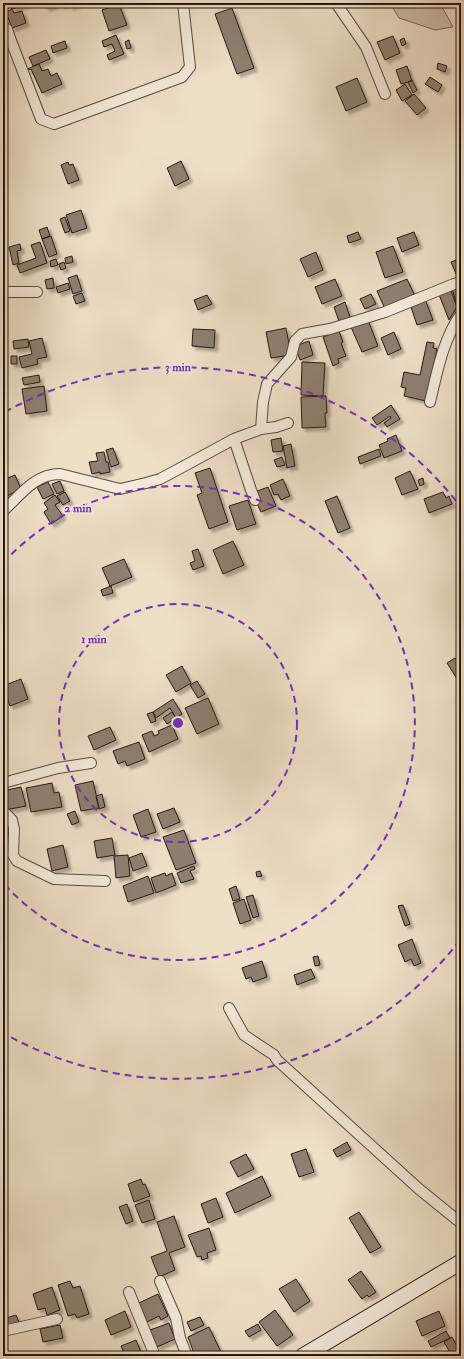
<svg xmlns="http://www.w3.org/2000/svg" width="464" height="1359" font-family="'IM FELL Double Pica',serif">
<defs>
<filter id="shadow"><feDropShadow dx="3.5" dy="3.5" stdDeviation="1" flood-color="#0004"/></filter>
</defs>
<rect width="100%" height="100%" fill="#eee0c7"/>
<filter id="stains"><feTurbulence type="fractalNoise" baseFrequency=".005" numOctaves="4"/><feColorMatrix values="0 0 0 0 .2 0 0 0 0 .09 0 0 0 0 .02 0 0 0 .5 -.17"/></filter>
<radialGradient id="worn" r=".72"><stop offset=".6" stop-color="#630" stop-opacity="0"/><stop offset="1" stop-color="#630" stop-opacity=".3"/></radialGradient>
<!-- green -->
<path fill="#ccbea8" stroke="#796b5e" d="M 390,3 L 440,3 L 453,27 L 435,30 L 399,18 Z"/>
<!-- building -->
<path fill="#8e8071" stroke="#261813" filter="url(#shadow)" d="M 9,3 L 30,3 L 12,9 Z
M 44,3 L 55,3 L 56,5 L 46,8 Z
M 60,3 L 77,3 L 77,4 L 70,7 L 69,3 L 61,6 Z
M 119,4 L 127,25 L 109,31 L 102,10 Z
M 232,8 L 254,68 L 237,74 L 215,14 Z
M 12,9 L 14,13 L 22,11 L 26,23 L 12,28 L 6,12 Z
M 116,35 L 124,54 L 109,60 L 107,55 L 115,51 L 112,44 L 104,47 L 102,41 Z
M 393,36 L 400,53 L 385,60 L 377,42 Z
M 404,38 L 406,44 L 402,46 L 400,40 Z
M 129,40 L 131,48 L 127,49 L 125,42 Z
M 65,41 L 67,48 L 53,53 L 51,46 Z
M 46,50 L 50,59 L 33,66 L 29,57 Z
M 438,63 L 447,66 L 445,72 L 437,69 Z
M 39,64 L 42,71 L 48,69 L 51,76 L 57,73 L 62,84 L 42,93 L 31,69 L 25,71 L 25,70 Z
M 407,66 L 412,81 L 401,84 L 396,70 Z
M 430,77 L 442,85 L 438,92 L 425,84 Z
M 357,78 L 367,102 L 346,111 L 336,87 Z
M 412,80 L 417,90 L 413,93 L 408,82 Z
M 405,84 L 412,95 L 402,101 L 396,90 Z
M 414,94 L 426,108 L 417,115 L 405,101 Z
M 181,161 L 189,179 L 175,186 L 167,168 Z
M 68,162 L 69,165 L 73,164 L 79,180 L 68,184 L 61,165 Z
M 81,210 L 87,228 L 72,233 L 66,215 Z
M 65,217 L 70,231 L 65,233 L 60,219 Z
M 47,227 L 50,236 L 42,239 L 39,230 Z
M 358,232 L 361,239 L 349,243 L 347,236 Z
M 414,232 L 419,245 L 402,252 L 397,238 Z
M 51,236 L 57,254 L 49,257 L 42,239 Z
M 40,242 L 47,263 L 20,273 L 17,265 L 36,258 L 31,245 Z
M 20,244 L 21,250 L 17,251 L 19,263 L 13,265 L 9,247 Z
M 393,246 L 403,272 L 385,278 L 376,252 Z
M 316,252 L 323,270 L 308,277 L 300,259 Z
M 72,256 L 73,262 L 66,264 L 65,258 Z
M 56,259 L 58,265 L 51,267 L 50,261 Z
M 459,259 L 461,263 L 461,280 L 459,281 L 451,262 Z
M 64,262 L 66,268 L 61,270 L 59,264 Z
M 77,275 L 82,291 L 73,294 L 68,278 Z
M 53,278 L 54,288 L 47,289 L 45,280 Z
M 335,279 L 342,296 L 322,304 L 315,287 Z
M 407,279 L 415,296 L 385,309 L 377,291 Z
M 68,283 L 70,289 L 58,293 L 56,287 Z
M 461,285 L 461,303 L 457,305 L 452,289 Z
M 450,288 L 457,307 L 449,320 L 438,292 Z
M 82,293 L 85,301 L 76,304 L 73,296 Z
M 371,294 L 376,304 L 365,309 L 360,299 Z
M 207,295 L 212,304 L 198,310 L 194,300 Z
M 425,299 L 433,320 L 417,325 L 410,304 Z
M 345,302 L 351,320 L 340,324 L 334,307 Z
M 368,320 L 378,346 L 362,352 L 351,327 Z
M 286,328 L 291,355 L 271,358 L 266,332 Z
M 193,329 L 215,330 L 214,348 L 192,346 Z
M 339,331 L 343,342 L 341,343 L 346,356 L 338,359 L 339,363 L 333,366 L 323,337 Z
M 394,332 L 401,349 L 388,355 L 381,338 Z
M 42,338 L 47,357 L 37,359 L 38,364 L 22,368 L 19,357 L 32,354 L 29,341 Z
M 28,339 L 29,347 L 14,349 L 13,341 Z
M 309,341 L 313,355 L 300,360 L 295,346 Z
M 427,342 L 434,343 L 433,348 L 437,349 L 426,401 L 404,396 L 406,388 L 401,387 L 404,372 L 420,375 Z
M 11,356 L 17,356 L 17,364 L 11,364 Z
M 302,362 L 325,363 L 323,396 L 301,395 Z
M 39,375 L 40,382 L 24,385 L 22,378 Z
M 44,386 L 47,411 L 26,414 L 22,389 Z
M 326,396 L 327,413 L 325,413 L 326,427 L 302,428 L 301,397 Z
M 391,405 L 400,419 L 387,427 L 384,423 L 391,418 L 390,416 L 377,425 L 372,418 Z
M 396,435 L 402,451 L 384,458 L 379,445 L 388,441 L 387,439 Z
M 281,438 L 283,451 L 273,452 L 271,440 Z
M 291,444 L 295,466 L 287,468 L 283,446 Z
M 113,448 L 119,464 L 111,467 L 106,450 Z
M 379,449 L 381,456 L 360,464 L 358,457 Z
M 104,452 L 106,462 L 108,462 L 110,472 L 100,474 L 100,472 L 92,474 L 89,462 L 98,461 L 96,453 Z
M 282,457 L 285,465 L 277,467 L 274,460 Z
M 210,468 L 228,522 L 209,529 L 197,495 L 202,493 L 195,473 Z
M 410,471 L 418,489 L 402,495 L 395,478 Z
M 15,475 L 21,489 L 5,497 L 3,493 L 3,480 Z
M 423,478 L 424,484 L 420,486 L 418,480 Z
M 283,479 L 290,496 L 281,500 L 278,494 L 274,495 L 270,485 Z
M 60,481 L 64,491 L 57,494 L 52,484 Z
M 48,482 L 54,494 L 43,499 L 37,487 Z
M 268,487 L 276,506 L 261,512 L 252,493 Z
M 65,492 L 70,501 L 63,505 L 57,496 Z
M 443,492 L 446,498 L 449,496 L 452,504 L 429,513 L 424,499 Z
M 55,495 L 60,502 L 55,505 L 63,516 L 51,524 L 44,512 L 48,509 L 44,503 Z
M 337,496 L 350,528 L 338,533 L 325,501 Z
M 248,500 L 256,524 L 237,530 L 229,506 Z
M 233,541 L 244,565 L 223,574 L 213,550 Z
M 198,549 L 204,566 L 193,570 L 190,563 L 195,561 L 192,551 Z
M 461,549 L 461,564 L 457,551 Z
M 124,559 L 132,577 L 110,586 L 102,568 Z
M 111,586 L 113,593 L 103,596 L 101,590 Z
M 455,658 L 461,667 L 461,685 L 447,663 Z
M 182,666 L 191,683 L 176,692 L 166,675 Z
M 21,679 L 28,699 L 10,706 L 3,686 Z
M 197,681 L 205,694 L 198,698 L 190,685 Z
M 208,698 L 219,724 L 197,734 L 185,708 Z
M 173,699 L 182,714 L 176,718 L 170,708 L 156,718 L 153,712 Z
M 153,712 L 156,721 L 151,723 L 147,714 Z
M 172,712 L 176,718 L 167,724 L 163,718 Z
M 172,725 L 178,739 L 149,752 L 142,735 L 152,731 L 154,736 L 159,734 L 158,731 Z
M 110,727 L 116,740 L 94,750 L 88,736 Z
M 139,742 L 145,759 L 127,766 L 125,761 L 118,764 L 113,751 Z
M 93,781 L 99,808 L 81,811 L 75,785 Z
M 52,783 L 54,793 L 59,792 L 62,807 L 31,812 L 26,788 Z
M 21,787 L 26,806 L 5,810 L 3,800 L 3,791 Z
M 102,794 L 105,807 L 99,809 L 96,796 Z
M 174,808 L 180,822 L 163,829 L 157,814 Z
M 148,809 L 156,832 L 141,837 L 133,815 Z
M 75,811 L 79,822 L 72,825 L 67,814 Z
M 3,828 L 13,829 L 12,848 L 3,847 Z
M 184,830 L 196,863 L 176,870 L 163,837 Z
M 112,838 L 115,855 L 97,858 L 94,841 Z
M 63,845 L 68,867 L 52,871 L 47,849 Z
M 142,853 L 147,866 L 133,871 L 129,858 Z
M 128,855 L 130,876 L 116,878 L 114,856 Z
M 194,866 L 195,869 L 190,871 L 194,879 L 181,883 L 177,873 Z
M 260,871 L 262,876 L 257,877 L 256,872 Z
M 165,873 L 166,876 L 172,873 L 176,885 L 156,893 L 151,878 Z
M 148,876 L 154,893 L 128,902 L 123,886 Z
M 236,886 L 240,899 L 233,901 L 229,889 Z
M 253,895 L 259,916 L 253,918 L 246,897 Z
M 244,899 L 251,920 L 240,924 L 233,903 Z
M 403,905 L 410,924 L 405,926 L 398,906 Z
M 412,939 L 421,963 L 414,966 L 411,959 L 405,962 L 398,945 Z
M 318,956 L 320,965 L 315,966 L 313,957 Z
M 262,961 L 267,977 L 253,982 L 251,977 L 246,979 L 242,968 Z
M 311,969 L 315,978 L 297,985 L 294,975 Z
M 347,1142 L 351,1150 L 337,1157 L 333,1150 Z
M 306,1149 L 314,1172 L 299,1177 L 291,1154 Z
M 246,1154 L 254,1169 L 238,1177 L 230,1162 Z
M 262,1176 L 271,1196 L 235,1213 L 226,1193 Z
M 141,1179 L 143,1185 L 145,1184 L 150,1196 L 134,1202 L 128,1184 Z
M 216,1198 L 223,1217 L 208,1223 L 201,1204 Z
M 149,1200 L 155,1219 L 142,1223 L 135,1205 Z
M 127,1204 L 133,1221 L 126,1224 L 119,1207 Z
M 359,1212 L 381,1247 L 370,1253 L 349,1218 Z
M 174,1216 L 185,1247 L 169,1253 L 175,1270 L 159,1277 L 151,1257 L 167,1251 L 157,1222 Z
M 209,1228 L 216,1250 L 207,1253 L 208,1258 L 202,1260 L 201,1256 L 197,1257 L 188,1235 Z
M 361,1271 L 376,1292 L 369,1297 L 367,1295 L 362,1299 L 348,1280 Z
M 296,1279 L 310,1301 L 294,1312 L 279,1289 Z
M 70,1281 L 73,1288 L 80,1286 L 89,1314 L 77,1318 L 75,1314 L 68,1316 L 58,1285 Z
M 52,1287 L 60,1310 L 47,1315 L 45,1308 L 38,1310 L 33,1294 Z
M 158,1294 L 168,1316 L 161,1320 L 159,1316 L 147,1322 L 139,1303 Z
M 275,1310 L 293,1335 L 277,1346 L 259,1322 Z
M 125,1311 L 131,1327 L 111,1335 L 105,1320 Z
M 439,1311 L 445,1326 L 422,1336 L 416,1321 Z
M 16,1315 L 19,1322 L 4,1327 L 3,1319 Z
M 200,1317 L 204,1325 L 191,1331 L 187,1322 Z
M 169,1323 L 175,1339 L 157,1347 L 150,1330 Z
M 258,1324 L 261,1330 L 249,1337 L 245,1331 Z
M 60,1325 L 63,1338 L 43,1342 L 40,1329 Z
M 209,1327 L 222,1354 L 218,1356 L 195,1356 L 188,1337 Z
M 446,1331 L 450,1338 L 431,1347 L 428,1341 Z
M 452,1337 L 461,1354 L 461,1356 L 452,1356 L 444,1342 Z
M 136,1340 L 141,1352 L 131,1356 L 125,1356 L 121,1346 Z
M 360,1352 L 362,1356 L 350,1356 Z"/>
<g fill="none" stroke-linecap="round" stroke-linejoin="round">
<defs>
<path id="street" d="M 336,3 L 366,47 L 385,94
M 7,29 L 10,38 L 41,119 L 54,124 L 182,77 L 190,67 L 183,3
M 3,292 L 37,292
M 430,402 C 437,373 443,339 461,314
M 261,429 L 263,402 L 267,384 L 291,357 L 295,341 L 302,334 L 330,329 L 385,312 L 454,284 L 461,282
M 234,439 L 251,490 L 255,500
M 3,511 C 20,496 34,474 60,474 L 120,489 L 146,483 L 160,479 L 175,471 L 234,439 L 261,429 L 276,427 L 288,423
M 3,783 L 58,768 L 91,763
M 3,811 L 12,820 L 14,829 L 13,855 L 17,861 L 54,879 L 105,881
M 229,1008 L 244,1035 L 274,1055 L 277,1060 L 419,1189 L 461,1223
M 160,1281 L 176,1318 L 180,1338 L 187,1356
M 129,1292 L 155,1356
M 3,1331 L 57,1319"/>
<path id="secondary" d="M 303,1356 L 461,1262"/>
</defs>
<!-- street casing -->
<use href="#street" stroke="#584a40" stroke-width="12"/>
<!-- secondary casing -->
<use href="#secondary" stroke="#261813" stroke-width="17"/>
<!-- street -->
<use href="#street" stroke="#f4ebdb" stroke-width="10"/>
<!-- secondary -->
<use href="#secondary" stroke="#f4ebdb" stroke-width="15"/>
</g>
<!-- distance rings -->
<g fill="none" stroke="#7b2cbf" stroke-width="2" stroke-dasharray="7 5">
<circle cx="178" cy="723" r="119"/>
<path d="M3 563A237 237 0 1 1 3 883"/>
<path d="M460 940A356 356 0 0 1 5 1034M5 412A356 356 0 0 1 460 506"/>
</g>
<circle cx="178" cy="723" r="6" fill="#7b2cbf" stroke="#f4ebdb" stroke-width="2"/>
<g font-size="12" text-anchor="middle" font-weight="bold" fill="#7b2cbf" stroke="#f4ebdb" stroke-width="3" stroke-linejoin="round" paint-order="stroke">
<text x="178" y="371">3 min</text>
<text x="78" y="512">2 min</text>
<text x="94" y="643">1 min</text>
</g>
<!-- margin -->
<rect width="464" height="1359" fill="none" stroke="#eee0c7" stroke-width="16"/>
<rect x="4" y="4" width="456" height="1351" fill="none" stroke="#261813" stroke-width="2"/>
<rect x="8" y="8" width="448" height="1343" fill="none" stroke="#261813"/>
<rect width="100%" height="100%" filter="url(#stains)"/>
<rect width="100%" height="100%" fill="url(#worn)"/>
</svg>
